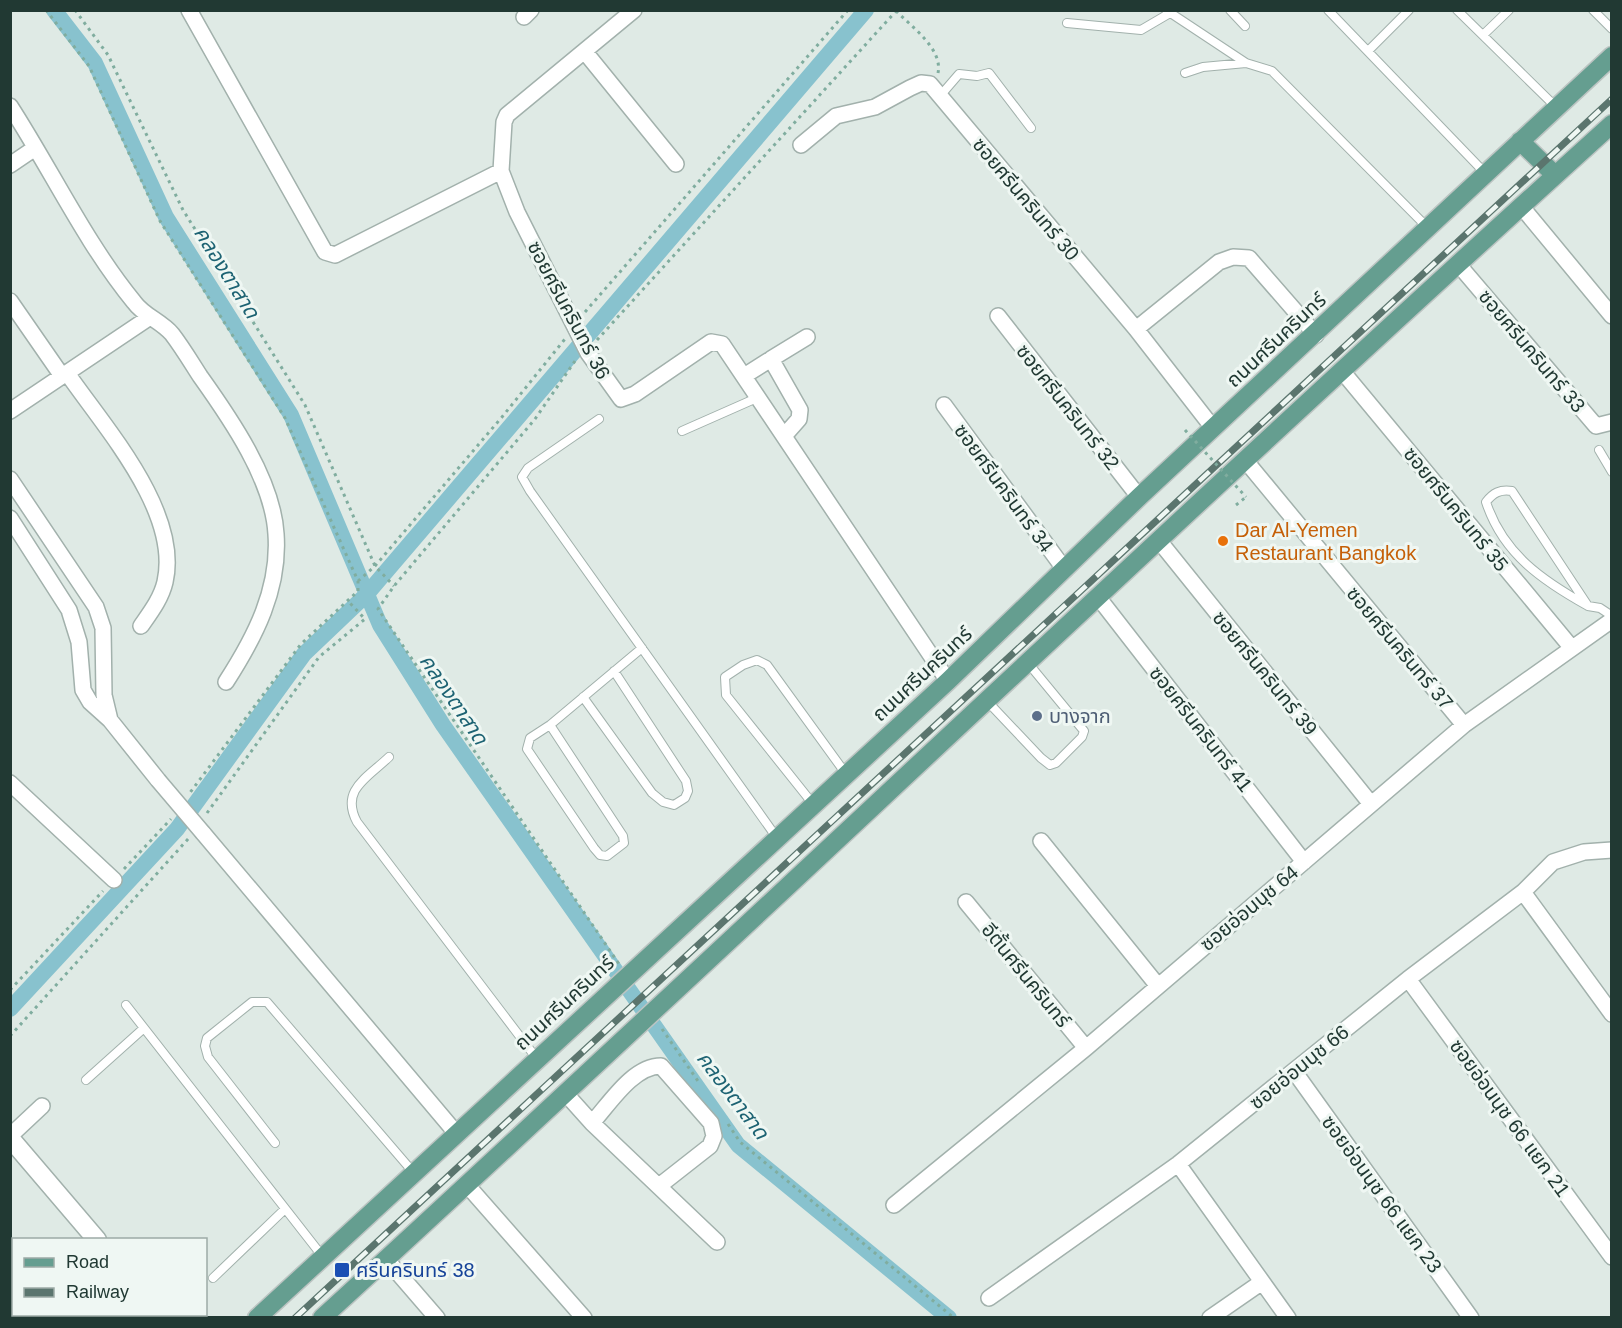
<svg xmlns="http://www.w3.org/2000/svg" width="1622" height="1328" font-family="Helvetica,'Noto Sans Thai',sans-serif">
<rect width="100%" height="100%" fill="#dfeae5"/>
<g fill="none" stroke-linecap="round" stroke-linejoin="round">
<!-- canal -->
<path stroke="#88c2ce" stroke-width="16" d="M 54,10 L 95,63 L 166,217 L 291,415 L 380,625 L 443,725 L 738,1145 L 949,1318
M 10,1009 L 177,829 L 304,654 L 366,595 L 866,10"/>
<defs>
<path id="service" d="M 1166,10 L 1246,63 L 1272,71 L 1427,227
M 1230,10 L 1245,26
M 1328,10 L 1485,173
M 1457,10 L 1557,108
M 1593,10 L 1612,29
M 1067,23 L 1141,30 L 1170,13
M 1483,35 L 1509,10
M 1368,51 L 1409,10
M 1185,73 L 1203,67 L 1246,63
M 940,96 L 959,74 L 977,76 L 989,73 L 1031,128
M 599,419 L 528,468 L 522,477 L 530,491 L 777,838
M 682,431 L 759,397
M 1599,450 L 1612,472
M 1588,606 C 1543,581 1503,554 1486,502 C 1493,493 1500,489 1512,491 L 1588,606 L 1600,608 L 1612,616
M 583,697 L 652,793 L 663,802 L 674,805 L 685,798 L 688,791 L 686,781 L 614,671
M 987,701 L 1041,758 L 1050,765 L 1056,763 L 1082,737 L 1084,731 L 1028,663
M 550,725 L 623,836 L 624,843 L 607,856 L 600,855 L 594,848 L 527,749 L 530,738 L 550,725 L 642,648
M 389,757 C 367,778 340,790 357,822 L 537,1059
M 813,804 L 726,695 L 725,677 L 743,665 L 757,660 L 767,665 L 846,774
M 126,1005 L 323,1257
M 86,1080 L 144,1028
M 275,1143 L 208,1057 L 205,1046 L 207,1038 L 252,1002 L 267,1002 L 413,1172
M 213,1278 L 285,1209"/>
<path id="minor" d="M 189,10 L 325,252 L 335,255 L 501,171
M 634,10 L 507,115 L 504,122 L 501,171 L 517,212 L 588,353 L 621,399 L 635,394 L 711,342 L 722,344 L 948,681
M 524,17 L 531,10
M 585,52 L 676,164
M 10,106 C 52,171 85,242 134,302 C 144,316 161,321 172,334 C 182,347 191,362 200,376 C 230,418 273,480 276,534 C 280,589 255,637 226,682
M 801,145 L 836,116 L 875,107 L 910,88 L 921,83 L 930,84 L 1136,329 L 1213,428
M 10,165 L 35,148
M 1521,206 L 1612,316
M 1458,264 L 1596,426 L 1612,422
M 10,301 L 62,376
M 998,316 L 1139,497
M 1136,329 L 1219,262 L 1233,257 L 1249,258 L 1316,335
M 771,359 L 807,337
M 1342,371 L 1571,647
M 67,373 C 105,428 181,512 165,582 C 161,599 150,613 141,626
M 744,376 L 771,359 L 800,410 L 799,419 L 784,436
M 944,405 L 1065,570
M 10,411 L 150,317
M 1245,460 L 1464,725
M 10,479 L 96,607 L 103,628 L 104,695 L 110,720
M 10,518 L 69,610 L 79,642 L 83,690 L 90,702 L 110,720 L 158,780
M 1160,542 L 1371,804
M 1098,597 L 1304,862
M 10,783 L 114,880
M 203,833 L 456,1133
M 1041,841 L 1158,986
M 1523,892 L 1612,1014
M 966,902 L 1086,1048
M 1408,979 L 1612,1257
M 1294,1071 L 1471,1318
M 566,1094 L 592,1123 L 717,1242
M 592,1123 C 610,1103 633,1066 661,1066 L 711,1123 L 714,1136 L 710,1146 L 659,1186
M 10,1136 L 42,1106
M 1178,1164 L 1288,1318
M 467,1185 L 584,1318
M 894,1205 L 1086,1048 L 1464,725 L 1612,620
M 386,1259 L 437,1318
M 989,1298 L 1178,1164 L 1408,979 L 1523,892 L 1553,862 L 1584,852 L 1612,850
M 1210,1318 L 1262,1282"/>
<path id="tertiary" d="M 10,1138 L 97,1240
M 162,1314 L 164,1318"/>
<path id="primary" d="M 1520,141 L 1555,175
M 257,1318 L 948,681 L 1139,497 L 1612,56
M 322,1318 C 754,922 1177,517 1612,124"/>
</defs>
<!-- service casing -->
<use href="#service" stroke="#a2b1ac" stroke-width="10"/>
<!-- minor casing -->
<use href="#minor" stroke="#a2b1ac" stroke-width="18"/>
<!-- tertiary casing -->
<use href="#tertiary" stroke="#a2b1ac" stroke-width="21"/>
<!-- primary casing -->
<use href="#primary" stroke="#bcc4c2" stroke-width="21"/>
<!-- path -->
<path stroke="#80ad9f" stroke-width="3" stroke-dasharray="3 4.5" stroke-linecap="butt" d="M 46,10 L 89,66 L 160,221 L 285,418 L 358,581 L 358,591 L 301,644 L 189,794
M 75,10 L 108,55 L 183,210 L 305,405 L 375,566 L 394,586
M 896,11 C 912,27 943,49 938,73
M 585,312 L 848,10
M 597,340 L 897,10
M 575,361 L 535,419 L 394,586 L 378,609 L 619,964
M 1236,505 L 1246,497
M 358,581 L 375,566 L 502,417 L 565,339
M 207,813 L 319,657 L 365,619 L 348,601
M 124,869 L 171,819
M 10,990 L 103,891
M 662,1029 L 700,1084
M 10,1036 L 189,838
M 728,1124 L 740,1142 L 954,1318"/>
<!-- service -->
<use href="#service" stroke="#fff" stroke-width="8"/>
<!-- minor -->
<use href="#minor" stroke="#fff" stroke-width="15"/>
<!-- tertiary -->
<use href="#tertiary" stroke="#fff" stroke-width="18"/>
<!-- primary -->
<use href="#primary" stroke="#659e90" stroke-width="18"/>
<defs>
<path id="rail" d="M 295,1318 L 1612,99"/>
</defs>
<!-- rail casing -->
<use href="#rail" stroke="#5b756e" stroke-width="7"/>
<!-- rail -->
<use href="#rail" stroke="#eff7f3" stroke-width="4.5" stroke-dasharray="14" stroke-linecap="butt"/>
<defs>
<path id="minor-bridge" d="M 158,780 L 203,833"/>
</defs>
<!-- minor-bridge casing -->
<use href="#minor-bridge" stroke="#a2b1ac" stroke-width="18" stroke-linecap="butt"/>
<!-- path-bridge -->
<path stroke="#80ad9f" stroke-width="3" stroke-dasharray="3 4.5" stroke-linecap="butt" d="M 1185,430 L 1246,497"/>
<!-- minor-bridge -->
<use href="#minor-bridge" stroke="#fff" stroke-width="15"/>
</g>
<!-- markers -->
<circle fill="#e8710a" stroke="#eff7f3" stroke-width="2" cx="1223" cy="541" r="6"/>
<circle fill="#5c6f8a" stroke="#eff7f3" stroke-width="2" cx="1037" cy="716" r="6"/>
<rect fill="#1a4fb4" stroke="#eff7f3" stroke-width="2" x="334" y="1262" width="16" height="16" rx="3"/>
<g text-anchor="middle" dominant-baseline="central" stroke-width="6" stroke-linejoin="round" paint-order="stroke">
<!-- street labels -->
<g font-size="20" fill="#213933" stroke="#eff7f3">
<text transform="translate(1026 199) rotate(50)">ซอยศรีนครินทร์ 30</text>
<text transform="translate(569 310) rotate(62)">ซอยศรีนครินทร์ 36</text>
<text transform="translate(1276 340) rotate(-43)">ถนนศรีนครินทร์</text>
<text transform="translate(1532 351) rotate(50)">ซอยศรีนครินทร์ 33</text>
<text transform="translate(1068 407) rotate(52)">ซอยศรีนครินทร์ 32</text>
<text transform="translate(1004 488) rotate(54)">ซอยศรีนครินทร์ 34</text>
<text transform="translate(1456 509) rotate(51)">ซอยศรีนครินทร์ 35</text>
<text transform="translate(1400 648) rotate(50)">ซอยศรีนครินทร์ 37</text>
<text transform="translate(1265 673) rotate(51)">ซอยศรีนครินทร์ 39</text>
<text transform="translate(922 674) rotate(-43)">ถนนศรีนครินทร์</text>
<text transform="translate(1201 729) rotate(52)">ซอยศรีนครินทร์ 41</text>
<text transform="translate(1249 908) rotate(-40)">ซอยอ่อนนุช 64</text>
<text transform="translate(1026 975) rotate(51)">อีตั้นศรีนครินทร์</text>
<text transform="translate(564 1003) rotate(-43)">ถนนศรีนครินทร์</text>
<text transform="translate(1299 1067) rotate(-39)">ซอยอ่อนนุช 66</text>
<text transform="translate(1510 1118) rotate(54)">ซอยอ่อนนุช 66 แยก 21</text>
<text transform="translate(1382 1194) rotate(54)">ซอยอ่อนนุช 66 แยก 23</text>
</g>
<!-- food labels -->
<g font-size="20" fill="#c56008" stroke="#eff7f3" text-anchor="start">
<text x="1235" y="530">Dar Al-Yemen<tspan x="1235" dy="23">Restaurant Bangkok</tspan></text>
</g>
<!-- service labels -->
<g font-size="20" fill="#4e5e75" stroke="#eff7f3" text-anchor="start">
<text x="1049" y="716">บางจาก</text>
</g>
<!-- transit labels -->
<g font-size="20" fill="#164399" stroke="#eff7f3" text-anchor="start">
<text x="356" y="1270">ศรีนครินทร์ 38</text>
</g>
<!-- water labels -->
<g font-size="21" font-style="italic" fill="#1d6373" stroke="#eff7f3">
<text transform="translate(227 272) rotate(58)">คลองตาสาด</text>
<text transform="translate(454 699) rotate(56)">คลองตาสาด</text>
<text transform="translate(733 1095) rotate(53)">คลองตาสาด</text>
</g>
</g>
<!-- border -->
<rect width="1622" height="1328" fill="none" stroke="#213933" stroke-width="24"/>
<!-- legend -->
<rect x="12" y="1238" width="195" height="78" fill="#eff7f3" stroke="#9daba6" stroke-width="1.5"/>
<rect x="24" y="1258" width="30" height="9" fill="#659e90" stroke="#9daba6" stroke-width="1.5"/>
<text x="66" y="1268" font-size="18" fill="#213933">Road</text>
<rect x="24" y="1288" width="30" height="9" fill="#5b756e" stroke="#9daba6" stroke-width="1.5"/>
<text x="66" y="1298" font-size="18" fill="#213933">Railway</text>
</svg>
